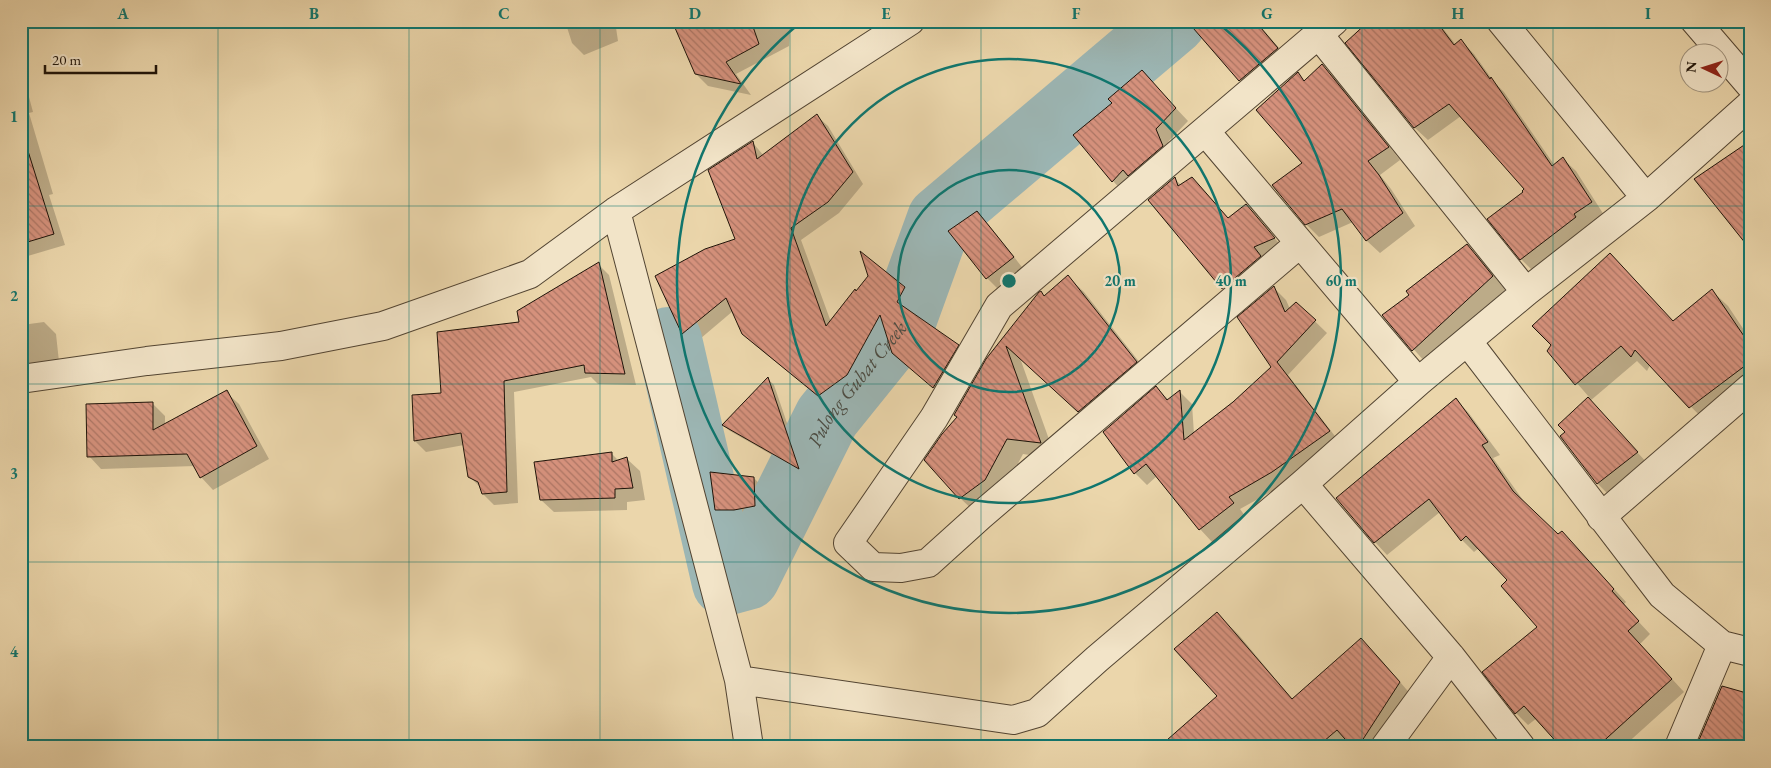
<svg xmlns="http://www.w3.org/2000/svg" width="1771" height="768" font-family="'EB Garamond',serif">
<defs>
<pattern id="building-back-hatch" width="6" height="6" patternUnits="userSpaceOnUse" patternTransform="scale(1.25)"><rect width="6" height="6" fill="#d5917c"/><path d="M-1 5l2 2M0 0l6 6M5-1l2 2" fill="none" stroke="#ac7564"/></pattern>
</defs>
<rect width="100%" height="100%" fill="#ebd6ab"/>
<filter id="stains"><feTurbulence type="fractalNoise" baseFrequency=".004" numOctaves="4"/><feColorMatrix values="0 0 0 0 .2 0 0 0 0 .09 0 0 0 0 .02 0 0 0 .5 -.17"/></filter>
<radialGradient id="worn" r=".72"><stop offset=".6" stop-color="#630" stop-opacity="0"/><stop offset="1" stop-color="#630" stop-opacity=".3"/></radialGradient>
<!-- shadow -->
<path fill="#0003" d="M 565,21 L 615,21 L 618,41 L 584,55 L 572,43 Z
M 655,21 L 665,21 L 658,24 Z
M 674,21 L 790,21 L 789,46 L 736,74 L 751,95 L 708,86 L 696,74 Z
M 1195,21 L 1256,21 L 1290,61 L 1252,93 L 1191,24 Z
M 1371,21 L 1437,21 L 1456,45 L 1461,41 L 1474,54 L 1494,82 L 1504,92 L 1555,166 L 1563,159 L 1576,171 L 1604,215 L 1586,227 L 1588,230 L 1534,272 L 1521,259 L 1489,219 L 1525,192 L 1526,190 L 1461,116 L 1428,140 L 1415,128 L 1347,43 Z
M 1322,66 L 1335,78 L 1400,160 L 1380,175 L 1391,189 L 1415,226 L 1380,253 L 1367,241 L 1353,222 L 1319,237 L 1306,224 L 1304,163 L 1298,74 L 1305,82 Z
M 21,67 L 33,112 L 29,113 L 53,194 L 49,195 L 65,245 L 21,258 Z
M 1154,85 L 1188,121 L 1168,142 L 1174,159 L 1125,194 L 1113,181 L 1075,136 Z
M 817,116 L 828,126 L 863,184 L 839,213 L 801,240 L 831,322 L 869,277 L 862,254 L 904,288 L 915,299 L 908,311 L 958,345 L 969,356 L 945,398 L 893,352 L 887,333 L 858,386 L 830,406 L 755,345 L 743,334 L 733,311 L 694,344 L 683,333 L 657,276 L 737,240 L 753,143 L 764,156 Z
M 1192,178 L 1229,219 L 1246,206 L 1286,251 L 1235,301 L 1223,288 L 1149,200 L 1175,179 L 1181,185 Z
M 977,213 L 989,225 L 1025,271 L 999,290 L 987,278 Z
M 1467,246 L 1480,258 L 1505,290 L 1426,363 L 1383,315 L 1410,295 Z
M 598,264 L 609,275 L 636,385 L 598,384 L 591,377 L 514,392 L 518,503 L 494,505 L 483,494 L 481,488 L 469,476 L 464,445 L 426,452 L 415,441 L 413,396 L 442,394 L 520,323 Z
M 1068,277 L 1084,292 L 1152,378 L 1094,427 L 1020,358 L 1056,459 L 1023,454 L 1001,496 L 976,513 L 960,498 L 958,418 L 987,360 L 1044,297 Z
M 1274,288 L 1286,300 L 1290,309 L 1296,303 L 1327,333 L 1288,375 L 1341,444 L 1285,484 L 1240,509 L 1245,516 L 1212,542 L 1200,529 L 1157,476 L 1147,485 L 1135,473 L 1156,388 L 1169,400 L 1180,392 L 1192,404 L 1194,434 L 1234,403 L 1273,367 Z
M 1712,291 L 1728,306 L 1750,339 L 1750,389 L 1706,422 L 1650,365 L 1647,371 L 1637,361 L 1590,401 L 1649,465 L 1610,496 L 1598,484 L 1562,436 L 1566,432 L 1560,425 L 1589,397 L 1549,351 L 1673,322 Z
M 44,322 L 56,334 L 60,371 L 21,376 L 21,323 L 22,325 Z
M 768,379 L 774,385 L 804,473 L 730,431 L 723,425 Z
M 226,392 L 239,404 L 269,459 L 213,490 L 201,477 L 195,466 L 101,469 L 89,456 L 152,403 L 165,416 L 165,425 Z
M 1456,400 L 1468,412 L 1500,455 L 1493,458 L 1525,503 L 1558,536 L 1562,532 L 1626,602 L 1623,605 L 1650,634 L 1640,644 L 1684,692 L 1623,747 L 1563,747 L 1537,718 L 1528,725 L 1516,713 L 1539,628 L 1509,580 L 1479,548 L 1474,552 L 1462,540 L 1440,512 L 1387,555 L 1375,542 Z
M 612,454 L 619,461 L 627,459 L 640,471 L 645,500 L 627,502 L 627,510 L 554,512 L 541,500 Z
M 754,478 L 766,491 L 767,519 L 748,522 L 728,522 L 716,510 Z
M 1217,614 L 1238,634 L 1293,700 L 1361,640 L 1381,660 L 1419,704 L 1391,747 L 1161,747 L 1219,696 Z
M 1750,696 L 1750,747 L 1697,747 Z"/>
<g fill="none" stroke-linecap="round" stroke-linejoin="round">
<!-- river -->
<path stroke="#9cb6b4" stroke-width="66" id="s1" d="M 669,340 L 725,583 L 747,577 L 827,417 L 902,324 L 940,219 L 1174,21"/>
</g>
<!-- building -->
<path fill="url(#building-back-hatch)" stroke="#1f1409" d="M 672,21 L 751,21 L 759,44 L 726,62 L 741,84 L 695,74 Z
M 1187,21 L 1255,21 L 1278,48 L 1239,81 Z
M 1369,21 L 1436,21 L 1454,45 L 1461,39 L 1490,79 L 1491,77 L 1552,166 L 1563,157 L 1592,202 L 1574,214 L 1576,217 L 1520,260 L 1487,219 L 1523,192 L 1522,191 L 1524,189 L 1449,104 L 1414,128 L 1345,43 Z
M 1322,64 L 1389,147 L 1368,161 L 1379,175 L 1403,213 L 1366,241 L 1342,209 L 1305,225 L 1272,185 L 1302,163 L 1256,110 L 1298,72 L 1304,81 Z
M 1142,70 L 1176,108 L 1156,129 L 1163,146 L 1128,176 L 1123,170 L 1112,182 L 1073,135 L 1112,103 L 1108,99 Z
M 817,114 L 853,172 L 828,202 L 791,228 L 826,326 L 855,289 L 856,291 L 868,276 L 860,251 L 905,287 L 897,302 L 959,345 L 933,388 L 892,353 L 880,315 L 847,375 L 818,396 L 742,334 L 726,298 L 682,334 L 655,276 L 705,249 L 735,239 L 708,170 L 753,141 L 757,159 Z
M 1750,141 L 1750,249 L 1694,179 Z
M 28,151 L 54,234 L 21,244 L 21,152 Z
M 1175,177 L 1178,186 L 1192,177 L 1228,218 L 1246,204 L 1275,238 L 1254,247 L 1261,256 L 1222,289 L 1148,200 Z
M 977,211 L 1014,257 L 986,279 L 948,231 Z
M 1467,244 L 1493,276 L 1412,351 L 1382,315 L 1409,295 L 1406,291 Z
M 1610,253 L 1673,321 L 1712,289 L 1750,345 L 1750,362 L 1689,408 L 1635,350 L 1631,357 L 1621,346 L 1575,385 L 1547,351 L 1551,345 L 1532,326 Z
M 599,262 L 625,374 L 585,373 L 584,365 L 504,381 L 507,492 L 482,494 L 478,482 L 468,477 L 461,433 L 414,441 L 412,395 L 441,393 L 437,332 L 519,322 L 517,311 Z
M 1068,275 L 1137,362 L 1078,412 L 1006,346 L 1041,443 L 1007,439 L 985,480 L 959,499 L 924,460 L 942,434 L 957,417 L 954,415 L 986,359 L 1039,292 L 1041,291 L 1044,296 Z
M 1274,286 L 1285,312 L 1296,302 L 1316,320 L 1277,362 L 1330,431 L 1272,472 L 1229,497 L 1234,503 L 1199,530 L 1146,464 L 1134,474 L 1103,432 L 1156,386 L 1167,400 L 1180,390 L 1184,440 L 1233,402 L 1271,367 L 1237,317 Z
M 768,377 L 799,469 L 722,425 Z
M 227,390 L 257,446 L 200,478 L 187,454 L 87,457 L 86,404 L 153,402 L 153,430 Z
M 1588,397 L 1638,452 L 1597,484 L 1560,436 L 1565,432 L 1558,425 Z
M 1456,398 L 1488,442 L 1482,445 L 1513,491 L 1558,534 L 1562,531 L 1614,589 L 1612,591 L 1639,621 L 1628,631 L 1672,679 L 1597,747 L 1561,747 L 1524,706 L 1515,714 L 1482,672 L 1537,627 L 1501,586 L 1507,580 L 1466,536 L 1461,541 L 1429,499 L 1374,543 L 1336,498 Z
M 612,452 L 612,462 L 627,457 L 633,488 L 615,489 L 615,498 L 540,500 L 534,462 Z
M 710,472 L 754,477 L 755,506 L 734,510 L 715,510 Z
M 1217,612 L 1292,699 L 1361,638 L 1400,682 L 1358,747 L 1352,747 L 1337,730 L 1317,747 L 1159,747 L 1217,696 L 1174,649 Z
M 1722,686 L 1750,694 L 1750,731 L 1745,747 L 1696,747 Z"/>
<g fill="none" stroke-linecap="round" stroke-linejoin="round">
<defs>
<path id="minor" d="M 1501,21 L 1646,198
M 1695,21 L 1750,85
M 1319,35 L 1526,292
M 1205,131 L 1418,382
M 616,211 L 739,680 L 749,747
M 1299,244 L 980,516 L 928,563 L 901,568 L 873,567 L 848,543 L 934,418 L 999,306 L 1334,21
M 1468,342 L 1662,595 L 1722,645 L 1750,652
M 21,379 L 147,361 L 281,346 L 383,326 L 530,274 L 616,211 L 910,21
M 1303,484 L 1451,657 L 1521,747
M 1601,517 L 1750,388
M 739,680 L 1013,720 L 1037,713 L 1097,659 L 1303,484 L 1418,382 L 1526,292 L 1646,198 L 1750,105
M 1385,747 L 1451,657
M 1679,747 L 1722,645"/>
</defs>
<!-- minor casing -->
<use href="#minor" stroke="#524432" stroke-width="30"/>
<!-- minor -->
<use href="#minor" stroke="#f2e4c8" stroke-width="28"/>
</g>
<!-- grid -->
<path fill="none" stroke="#0f766e" stroke-width="1" stroke-opacity="0.55" d="M 218,21 L 218,747M 409,21 L 409,747M 600,21 L 600,747M 790,21 L 790,747M 981,21 L 981,747M 1172,21 L 1172,747M 1362,21 L 1362,747M 1553,21 L 1553,747M 21,206 L 1750,206M 21,384 L 1750,384M 21,562 L 1750,562"/>
<!-- distance rings -->
<g fill="none" stroke="#0f766e" stroke-width="2.5">
<circle cx="1009" cy="281" r="111"/>
<circle cx="1009" cy="281" r="222"/>
<path d="M1218 23A332 332 0 1 1 800 23"/>
</g>
<g text-anchor="middle" dominant-baseline="central" stroke-width="4.5" stroke-linejoin="round" paint-order="stroke">
<!-- water labels -->
<g font-size="20" font-style="italic" fill="#4b4d45" stroke="#f2e4c8">
<text stroke="none"><textPath href="#s1" startOffset="495">Pulong Gubat Creek</textPath></text>
</g>
</g>
<circle cx="1009" cy="281" r="8" fill="#0f766e" stroke="#f2e4c8" stroke-width="2.5"/>
<g font-size="15" text-anchor="middle" font-weight="bold" fill="#0f766e" stroke="#f2e4c8" stroke-width="4.5" stroke-linejoin="round" paint-order="stroke">
<text x="1120" y="286">20 m</text>
<text x="1231" y="286">40 m</text>
<text x="1341" y="286">60 m</text>
</g>
<!-- margin -->
<rect width="1771" height="768" fill="none" stroke="#ebd6ab" stroke-width="55"/>
<!-- north arrow -->
<g transform="translate(1704 68) rotate(274)"><circle r="24" fill="#f2e4c8" stroke="#9e917c"/>
<path d="M0-4L9 19L0 12L-9 19Z" fill="#8f2418"/>
<text y="-8" font-size="14" font-weight="bold" text-anchor="middle" fill="#1f1409">N</text>
</g>
<!-- scale -->
<path d="M45 65v8h111v-8" fill="none" stroke="#1f1409" stroke-width="2.5"/>
<text x="52" y="65" font-size="15" fill="#1f1409" stroke="#f2e4c8" stroke-width="4" paint-order="stroke">20 m</text>
<rect x="28" y="28" width="1716" height="712" fill="none" stroke="#0f766e" stroke-width="2"/>
<g font-size="16" text-anchor="middle" font-weight="bold" fill="#0f766e">
<text x="123" y="19">A</text>
<text x="314" y="19">B</text>
<text x="504" y="19">C</text>
<text x="695" y="19">D</text>
<text x="886" y="19">E</text>
<text x="1076" y="19">F</text>
<text x="1267" y="19">G</text>
<text x="1458" y="19">H</text>
<text x="1648" y="19">I</text>
<text x="14" y="122">1</text>
<text x="14" y="301">2</text>
<text x="14" y="479">3</text>
<text x="14" y="657">4</text>
</g>
<rect width="100%" height="100%" filter="url(#stains)"/>
<rect width="100%" height="100%" fill="url(#worn)"/>
</svg>
